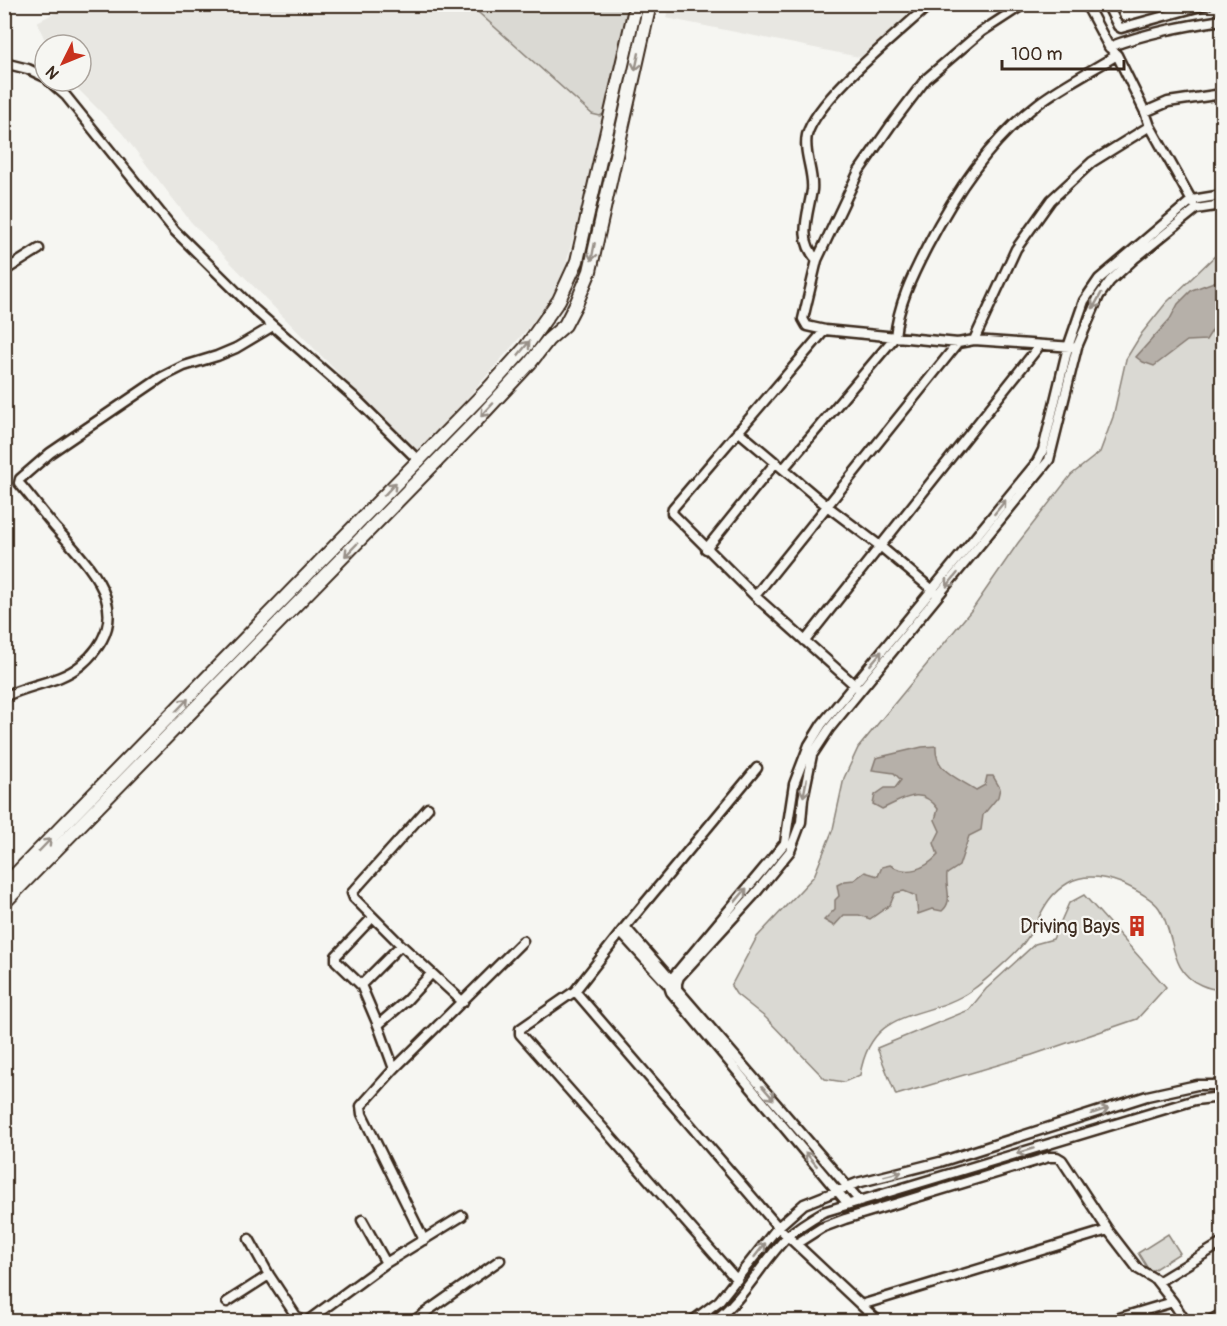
<svg xmlns="http://www.w3.org/2000/svg" width="1227" height="1326" font-family="Pangolin,sans-serif">
<rect width="100%" height="100%" fill="#f6f6f2"/>
<filter id="ink" filterUnits="userSpaceOnUse"><feTurbulence type="fractalNoise" baseFrequency=".0167" numOctaves="2"/><feDisplacementMap in="SourceGraphic" scale="12" xChannelSelector="R" yChannelSelector="G"/><feConvolveMatrix kernelMatrix="1 2 1 2 8 2 1 2 1" color-interpolation-filters="sRGB"/></filter>
<g filter="url(#ink)">
<!-- built -->
<path fill="#e8e7e2" d="M 72,4 L 628,5 L 589,180 L 560,286 L 535,320 L 418,455 L 191,222 L 122,133 L 70,81 L 81,81 L 81,45 L 47,45 L 37,22 Z
M 669,5 L 669,4 L 921,5 L 864,58 L 666,18 Z"/>
<!-- green -->
<path fill="#dad9d3" stroke="#8a8278" stroke-width="1.5" d="M 470,5 L 631,5 L 605,113 L 600,116 L 592,114 Z
M 1219,252 L 1222,252 L 1222,989 C 1215,990 1208,988 1201,985 C 1168,972 1176,933 1159,908 C 1152,898 1132,888 1121,883 C 1104,877 1083,874 1068,883 C 1041,899 1040,923 1023,944 C 1014,955 984,982 972,990 C 927,1022 872,1003 860,1075 L 844,1082 L 825,1079 L 766,1018 L 736,994 L 731,986 L 757,937 L 814,876 L 833,829 L 844,778 L 858,748 L 974,607 L 1018,543 L 1071,475 L 1100,452 L 1113,417 L 1126,359 L 1142,333 L 1166,303 Z
M 1084,895 L 1166,987 L 1137,1019 L 1032,1055 L 896,1095 L 877,1048 L 969,1010 L 986,989 L 1035,944 L 1053,939 L 1069,903 Z
M 1168,1234 L 1180,1253 L 1150,1272 L 1138,1253 Z"/>
<!-- water -->
<path fill="#b6b0a9" stroke="#857a71" stroke-width="1.5" d="M 1222,279 L 1222,320 L 1213,329 L 1206,340 L 1187,341 L 1154,366 L 1143,362 L 1136,357 L 1170,319 L 1178,304 L 1192,290 Z
M 936,746 C 934,771 958,778 976,790 L 985,785 L 987,776 L 993,776 L 1000,788 L 998,797 L 983,815 L 981,830 L 969,836 L 959,866 L 947,874 C 945,889 954,901 942,911 L 932,909 L 918,914 L 916,896 L 904,891 L 895,893 L 890,905 L 870,919 L 859,915 L 844,915 L 834,926 L 824,920 L 835,909 L 835,900 L 839,896 L 837,885 L 845,881 L 854,880 L 865,872 L 878,876 L 882,867 L 890,865 C 907,876 925,869 938,855 L 934,843 L 940,831 L 935,820 L 938,809 C 921,785 904,799 882,809 L 873,804 L 875,795 L 885,788 L 895,788 L 901,780 L 894,773 L 872,770 L 876,758 L 922,747 Z"/>
<g fill="none" stroke-linecap="round" stroke-linejoin="round">
<defs>
<path id="street" d="M 1024,4 L 981,32 L 926,79 L 891,125 L 859,171 L 817,260 L 803,319 L 807,326 L 825,330 L 958,343 L 974,340 L 1073,347
M 1086,4 L 1109,47 L 1117,55 L 1145,112 L 1150,126 L 1193,203
M 1107,4 L 1118,26 L 1121,28 L 1208,4
M 1109,47 C 1146,33 1184,26 1222,20
M 4,63 L 28,69 L 45,77
M 49,81 L 66,96 L 175,231 L 255,310 L 355,398 L 420,462
M 1145,112 L 1168,102 L 1222,94
M 817,260 C 797,239 808,216 812,190 C 814,172 803,153 807,135 C 817,98 900,32 930,4
M 4,271 L 39,249
M 825,330 L 673,508 L 672,513 L 755,596 L 858,688
M 974,340 L 1016,249 L 1051,200 L 1092,162 L 1150,126
M 738,431 L 827,506 L 880,546 L 935,592
M 784,468 L 895,337 C 898,305 912,276 927,247 C 955,193 989,141 1039,103 C 1063,85 1091,71 1117,55
M 706,549 L 776,462
M 755,596 L 958,343
M 805,641 L 1040,345
M 4,697 C 29,684 59,683 81,665 C 140,614 92,569 54,526 C 42,512 31,497 19,483 L 20,479 L 50,453 L 162,377 L 184,366 L 217,356 L 236,348 L 273,326
M 428,808 L 352,893 L 354,898 L 401,945 L 463,1002
M 373,917 L 336,956 L 336,961 L 361,985 L 378,1025 L 394,1069
M 625,927 L 672,981
M 621,933 L 671,988
M 361,985 L 401,945
M 575,991 L 778,1227 L 879,1322
M 378,1025 L 407,1000 L 431,974
M 859,1200 L 677,989 L 677,983 L 679,977 L 754,895 L 790,851 L 801,822 L 803,799 L 812,755 L 829,729 L 1049,460 L 1077,347 L 1099,296 L 1110,281 L 1134,259 L 1196,209 L 1222,205
M 848,1204 L 671,992 L 668,983 L 785,843 L 794,784 L 809,745 L 822,724 L 1037,462 L 1043,450 L 1068,347 L 1084,301 L 1099,279 L 1192,200 L 1222,195
M 362,1220 L 386,1263
M 249,1239 L 269,1275 L 300,1322
M 424,1240 L 362,1114 L 361,1106 L 394,1069 L 523,941
M 796,1244 L 821,1228 L 845,1219 L 1049,1157 L 1057,1157 L 1062,1160 L 1108,1230 L 1138,1269 L 1155,1279 L 1173,1302
M 737,1280 L 520,1034 L 520,1029 L 575,991 L 625,927 L 757,768
M 1158,1282 L 1222,1243
M 227,1302 L 269,1275
M 861,1305 L 1108,1230
M 306,1322 L 386,1263 L 462,1216
M 412,1322 L 500,1260
M 691,1322 L 719,1301 L 778,1227 L 804,1204 L 857,1183 L 940,1162 L 1147,1096 L 1197,1085 L 1222,1085
M 713,1322 C 744,1299 761,1263 788,1236 C 799,1226 811,1219 823,1212 L 1195,1100 L 1222,1097
M 1106,1322 L 1173,1302 L 1186,1322
M 1208,1322 L 1222,1314"/>
<path id="secondary" d="M 4,886 L 487,390 L 525,348 L 559,300 L 577,261 L 636,4
M 4,903 L 478,419 L 530,363 L 548,340 L 565,325 L 577,302 L 590,271 L 650,4"/>
</defs>
<!-- street casing -->
<use href="#street" stroke="#3b2a1e" stroke-width="13"/>
<!-- secondary casing -->
<use href="#secondary" stroke="#3b2a1e" stroke-width="16"/>
<!-- street -->
<use href="#street" stroke="#f6f6f2" stroke-width="8"/>
<!-- secondary -->
<use href="#secondary" stroke="#f6f6f2" stroke-width="12"/>
</g>
<!-- one-way arrows -->
<defs><path id="oneway-shaft" d="M-6 0H5M1.5-3L5.5 0L1.5 3" fill="none" stroke-width="1.6" stroke-linecap="round" stroke-linejoin="round" transform="scale(1.5)"/></defs>
<g stroke="#989088">
<use href="#oneway-shaft" transform="translate(637 62) rotate(102)"/>
<use href="#oneway-shaft" transform="translate(593 252) rotate(101)"/>
<use href="#oneway-shaft" transform="translate(1097 301) rotate(119)"/>
<use href="#oneway-shaft" transform="translate(524 348) rotate(-51)"/>
<use href="#oneway-shaft" transform="translate(487 410) rotate(133)"/>
<use href="#oneway-shaft" transform="translate(390 489) rotate(-47)"/>
<use href="#oneway-shaft" transform="translate(1000 507) rotate(-51)"/>
<use href="#oneway-shaft" transform="translate(351 550) rotate(134)"/>
<use href="#oneway-shaft" transform="translate(952 580) rotate(129)"/>
<use href="#oneway-shaft" transform="translate(876 658) rotate(-50)"/>
<use href="#oneway-shaft" transform="translate(182 705) rotate(-46)"/>
<use href="#oneway-shaft" transform="translate(805 788) rotate(101)"/>
<use href="#oneway-shaft" transform="translate(45 845) rotate(-46)"/>
<use href="#oneway-shaft" transform="translate(741 895) rotate(-50)"/>
<use href="#oneway-shaft" transform="translate(768 1093) rotate(49)"/>
<use href="#oneway-shaft" transform="translate(1100 1111) rotate(-18)"/>
<use href="#oneway-shaft" transform="translate(1025 1151) rotate(163)"/>
<use href="#oneway-shaft" transform="translate(811 1159) rotate(-130)"/>
<use href="#oneway-shaft" transform="translate(893 1174) rotate(-14)"/>
<use href="#oneway-shaft" transform="translate(760 1250) rotate(-52)"/>
</g>
</g>
<!-- icons -->
<defs>
<symbol id="building-bare" viewBox="-9 -9 18 18"><path d="M-4-6H4V6H1V3H-1V6H-4ZM-2.5-4.3h1.7v1.8h-1.7ZM.8-4.3h1.7v1.8H.8ZM-2.5-1h1.7V.8h-1.7ZM.8-1h1.7V.8H.8Z" fill="#c8321e" stroke="#f6f6f2" stroke-width="2.5" paint-order="stroke"/></symbol>
</defs>
<g fill-rule="evenodd">
<use href="#building-bare" x="1122" y="911" width="30" height="30"/>
</g>
<g text-anchor="middle" dominant-baseline="central" stroke-width="4.5" stroke-linejoin="round" paint-order="stroke">
<!-- poi labels -->
<g font-size="20" fill="#3b2a1e" stroke="#f6f6f2" text-anchor="end">
<text x="1120" y="926">Driving Bays</text>
</g>
</g>
<!-- margin -->
<rect width="1227" height="1326" fill="none" stroke="#f6f6f2" stroke-width="24"/>
<rect x="12" y="12" width="1203" height="1302" fill="none" stroke="#3b2a1e" stroke-width="2" filter="url(#ink)"/>
<!-- north arrow -->
<g transform="translate(63 63) rotate(227)"><circle r="28" fill="#f6f6f2" stroke="#aba49d" stroke-width="1.5"/>
<path d="M0-4.5L10 22L0 15L-10 22Z" fill="#c8321e"/>
<text y="-9" font-size="16" font-weight="bold" text-anchor="middle" fill="#3b2a1e">N</text>
</g>
<!-- scale -->
<path d="M1002 60v9h122v-9" fill="none" stroke="#3b2a1e" stroke-width="3"/>
<text x="1011" y="60" font-size="18" fill="#3b2a1e" stroke="#f6f6f2" stroke-width="4.5" paint-order="stroke">100 m</text>
</svg>
